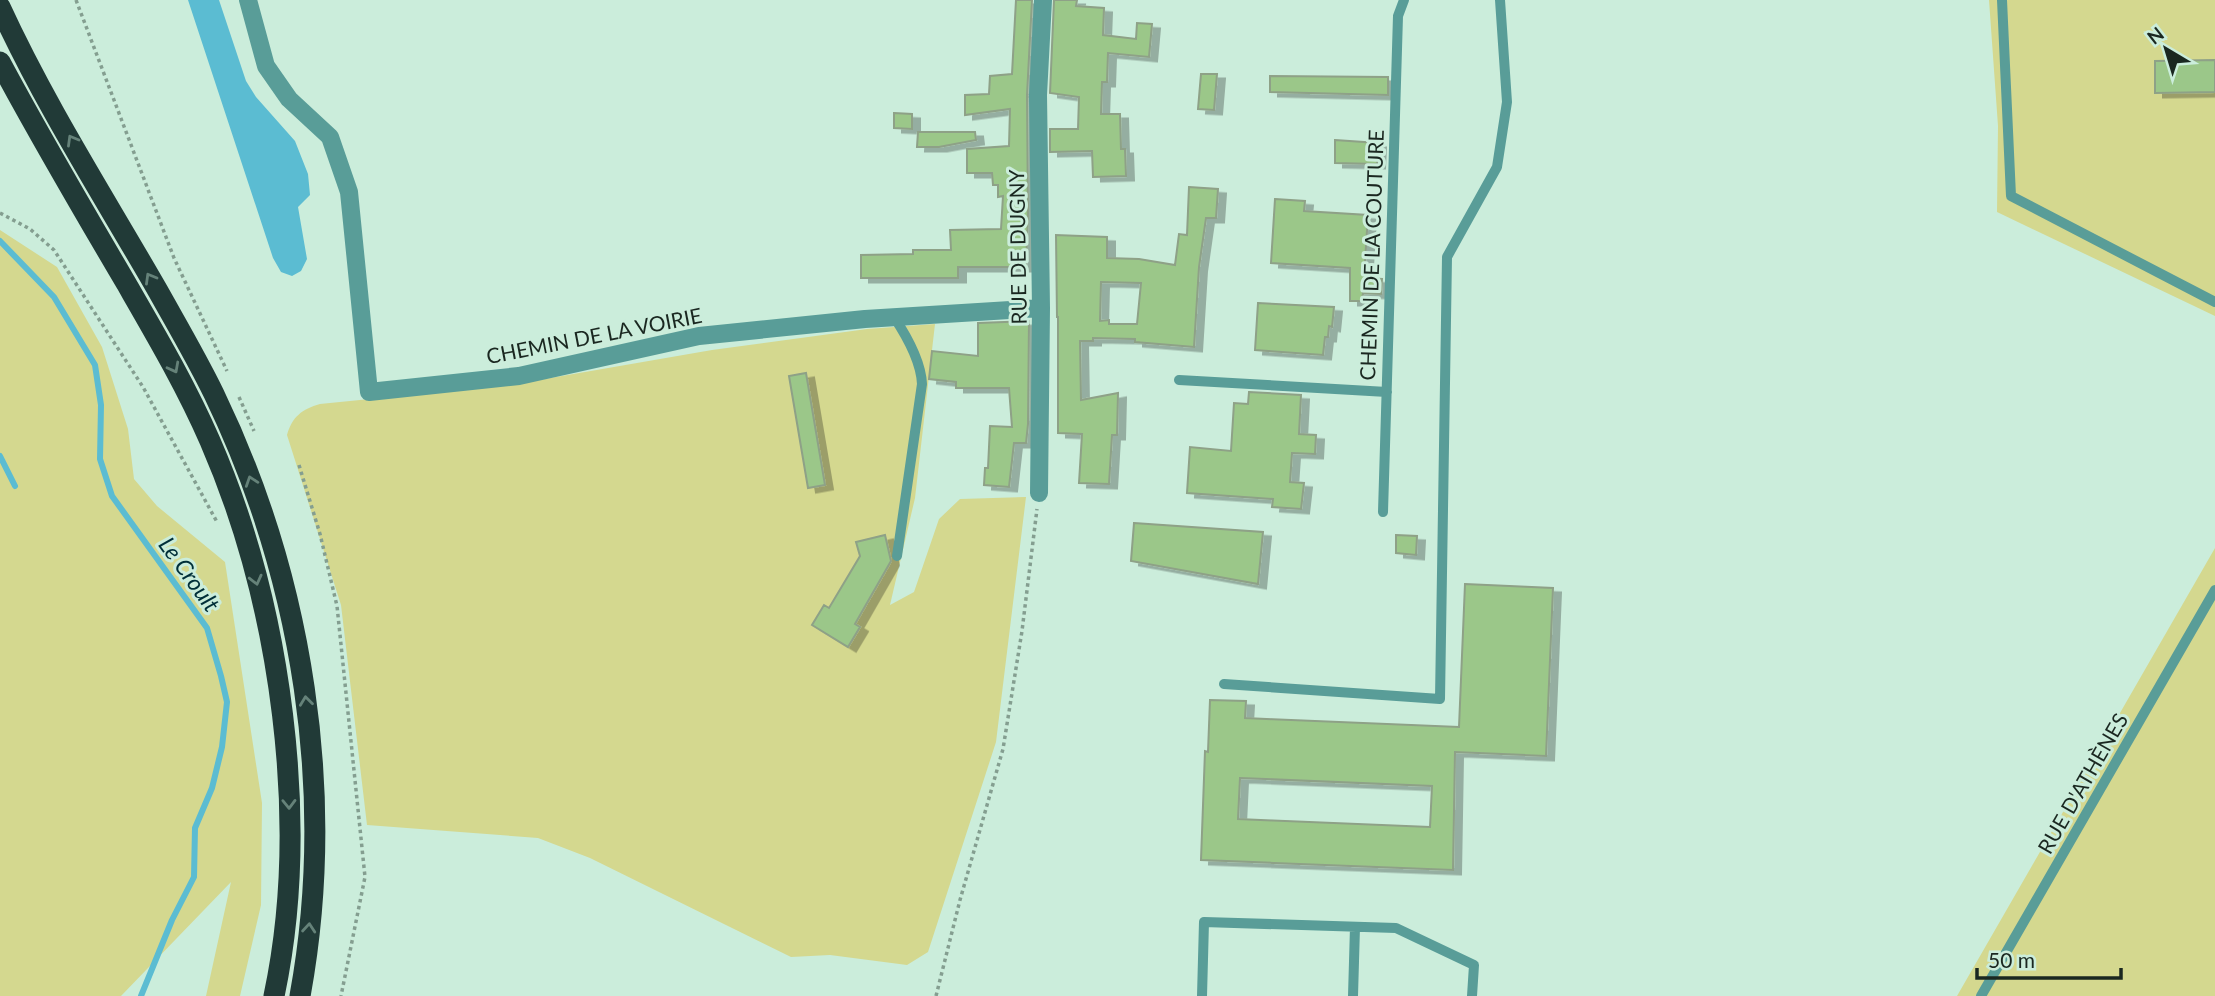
<svg xmlns="http://www.w3.org/2000/svg" width="2215" height="996" font-family="Lato,sans-serif">
<defs>
<filter id="shadow"><feDropShadow dx="8" dy="4.5" stdDeviation="0" flood-color="#0004"/></filter>
</defs>
<rect width="100%" height="100%" fill="#cbeddb"/>
<!-- green -->
<path fill="#d4d88f" d="M 1989,0 L 2215,0 L 2215,316 L 1997,212 L 1998,126 Z
M 0,230 L 57,267 L 102,347 L 128,429 L 134,479 L 157,506 L 225,562 L 262,803 L 261,905 L 240,996 L 206,996 L 231,882 L 121,996 L 0,996 Z
M 935,324 L 915,498 L 890,605 L 914,592 L 939,519 L 960,499 L 1026,497 L 996,742 L 928,952 L 907,965 L 830,955 L 791,957 L 590,858 L 538,838 L 367,825 L 341,605 L 287,435 C 292,417 302,409 320,404 L 510,385 L 712,350 L 867,329 Z
M 2215,548 L 2215,996 L 1957,996 Z"/>
<!-- water -->
<path fill="#5bbcd2" d="M 188,0 L 219,0 L 246,81 L 256,97 L 295,141 L 308,174 L 310,195 L 298,207 L 307,259 L 301,271 L 292,276 L 281,272 L 273,258 Z"/>
<g fill="none" stroke-linecap="round" stroke-linejoin="round">
<!-- stream -->
<path stroke="#5bbcd2" stroke-width="6" d="M 0,241 L 54,297 L 95,365 L 101,405 L 100,459 L 112,496 L 207,628 L 221,676 L 227,702 L 222,747 L 212,788 L 195,828 L 194,877 L 172,920 L 141,996
M 0,456 L 15,486"/>
</g>
<!-- building -->
<path fill="#9bc789" stroke="#8ea187" stroke-width="2" fill-rule="evenodd" filter="url(#shadow)" d="M 1016,0 L 1032,0 L 1027,95 L 1028,215 L 1026,267 L 958,267 L 958,278 L 861,278 L 861,255 L 913,254 L 913,250 L 951,250 L 950,230 L 1001,229 L 1003,196 L 998,197 L 998,185 L 993,185 L 992,173 L 967,173 L 967,149 L 1009,146 L 1010,109 L 965,115 L 965,95 L 989,94 L 990,76 L 1012,74 Z
M 1054,0 L 1077,0 L 1076,6 L 1104,8 L 1103,35 L 1136,39 L 1137,23 L 1152,24 L 1149,57 L 1108,53 L 1107,82 L 1102,82 L 1101,114 L 1120,114 L 1121,149 L 1125,149 L 1126,176 L 1093,177 L 1092,151 L 1050,152 L 1050,129 L 1078,129 L 1079,97 L 1050,93 Z
M 2215,60 L 2215,92 L 2155,93 L 2155,61 Z
M 1201,74 L 1217,74 L 1214,110 L 1198,109 Z
M 1270,76 L 1388,77 L 1388,95 L 1270,92 Z
M 894,113 L 912,114 L 912,129 L 894,128 Z
M 918,132 L 975,132 L 976,140 L 939,147 L 917,147 Z
M 1335,140 L 1378,143 L 1377,164 L 1335,163 Z
M 1189,187 L 1218,189 L 1216,218 L 1206,218 L 1199,267 L 1194,347 L 1135,342 L 1135,339 L 1093,338 L 1093,341 L 1080,341 L 1081,400 L 1118,393 L 1117,435 L 1112,435 L 1109,484 L 1079,483 L 1082,434 L 1058,433 L 1058,317 L 1057,317 L 1056,235 L 1107,237 L 1107,258 L 1139,259 L 1175,265 L 1179,234 L 1187,235 ZM 1101,282 L 1141,283 L 1137,324 L 1109,324 L 1109,320 L 1100,321 Z
M 1275,199 L 1305,201 L 1304,211 L 1368,215 L 1364,278 L 1382,279 L 1381,294 L 1363,293 L 1362,301 L 1350,301 L 1350,268 L 1271,263 Z
M 1258,303 L 1334,307 L 1332,327 L 1329,326 L 1328,337 L 1325,337 L 1323,355 L 1255,350 Z
M 1029,321 L 1028,424 L 1026,443 L 1014,443 L 1009,487 L 984,485 L 985,468 L 988,468 L 990,426 L 1012,427 L 1009,388 L 956,388 L 956,382 L 929,379 L 932,351 L 978,356 L 978,323 Z
M 806,373 L 825,485 L 808,488 L 789,376 Z
M 1249,392 L 1301,395 L 1299,434 L 1316,435 L 1315,454 L 1292,453 L 1290,482 L 1304,483 L 1301,509 L 1272,507 L 1273,499 L 1187,493 L 1190,447 L 1231,451 L 1234,403 L 1248,404 Z
M 1134,523 L 1263,532 L 1258,584 L 1131,561 Z
M 885,535 L 891,561 L 855,624 L 860,627 L 848,647 L 812,625 L 824,605 L 829,608 L 860,556 L 856,542 Z
M 1396,535 L 1417,536 L 1416,555 L 1396,553 Z
M 1465,584 L 1553,588 L 1546,756 L 1455,752 L 1453,870 L 1201,860 L 1205,751 L 1208,752 L 1210,700 L 1246,701 L 1245,718 L 1459,727 ZM 1240,778 L 1432,786 L 1430,827 L 1238,819 Z"/>
<g fill="none" stroke-linecap="round" stroke-linejoin="round">
<!-- path -->
<path stroke="#849e90" stroke-width="3.5" stroke-dasharray="3.5 3.5" stroke-linecap="butt" d="M 76,0 L 174,258 L 227,371
M 0,213 L 30,229 L 54,250 L 143,387 L 217,522
M 239,397 L 254,431
M 299,465 L 320,534 L 337,606 L 365,877 L 341,996
M 936,996 L 960,900 L 1003,749 L 1022,631 L 1037,509"/>
<!-- lane -->
<path stroke="#599d98" stroke-width="10" d="M 2002,0 L 2011,196 L 2215,302
M 894,317 C 906,335 921,362 922,384 L 897,556
M 1179,380 L 1387,392
M 1383,512 L 1398,16 L 1404,0
M 1224,684 L 1440,699 L 1447,257 L 1497,167 L 1507,102 L 1500,0
M 1202,996 L 1204,922 L 1396,928 L 1474,965 L 1472,996
M 1353,996 L 1355,927
M 1981,996 L 2215,590"/>
<!-- street -->
<path stroke="#599d98" stroke-width="18" d="M 248,0 L 266,66 L 289,99 L 330,137 L 349,192 L 369,392 L 519,376 L 699,336 L 865,319 L 1041,308
M 1039,493 L 1041,308 L 1038,95 L 1043,0"/>
<!-- highway -->
<path stroke="#213a37" stroke-width="21" d="M 0,7 C 45,105 104,197 158,291 C 177,325 197,359 214,394 C 303,578 337,794 300,996
M 0,62 C 40,137 83,210 126,283 C 156,335 186,386 210,441 C 281,604 311,822 274,996"/>
</g>
<!-- one-way arrows -->
<defs><path id="oneway-chevron" d="M-2-3.5L2.5 0L-2 3.5" fill="none" stroke-width="1.6" stroke-linecap="round" stroke-linejoin="round" transform="scale(1.75)"/></defs>
<g stroke="#658279">
<use href="#oneway-chevron" transform="translate(72 140) rotate(-120)"/>
<use href="#oneway-chevron" transform="translate(150 278) rotate(-120)"/>
<use href="#oneway-chevron" transform="translate(174 368) rotate(62)"/>
<use href="#oneway-chevron" transform="translate(251 481) rotate(-109)"/>
<use href="#oneway-chevron" transform="translate(256 580) rotate(76)"/>
<use href="#oneway-chevron" transform="translate(306 701) rotate(-97)"/>
<use href="#oneway-chevron" transform="translate(289 804) rotate(89)"/>
<use href="#oneway-chevron" transform="translate(309 928) rotate(-85)"/>
</g>
<g text-anchor="middle" dominant-baseline="central" stroke-width="6" stroke-linejoin="round" paint-order="stroke">
<!-- street labels -->
<g font-size="21" fill="#1a2720" stroke="#cbeddb">
<text transform="translate(1017 247) rotate(-91)">RUE DE DUGNY</text>
<text transform="translate(1371 255) rotate(-88)">CHEMIN DE LA COUTURE</text>
<text transform="translate(594 335) rotate(-11)">CHEMIN DE LA VOIRIE</text>
<text transform="translate(2082 783) rotate(-60)">RUE D'ATHÈNES</text>
</g>
<!-- water labels -->
<g font-size="23" font-style="italic" fill="#002f38" stroke="#cbeddb">
<text transform="translate(190 574) rotate(54)">Le Croult</text>
</g>
</g>
<!-- north arrow -->
<g transform="translate(2166 49) rotate(322)" stroke="#cbeddb" stroke-width="5" paint-order="stroke">
<path d="M0-5L12 26L0 18L-12 26Z" fill="#1a2720"/>
<text y="-10" font-size="19" font-weight="bold" text-anchor="middle" fill="#1a2720">N</text>
</g>
<!-- scale -->
<path d="M1977 968v10h144v-10" fill="none" stroke="#1a2720" stroke-width="3.5"/>
<text x="1988" y="968" font-size="21" fill="#1a2720" stroke="#cbeddb" stroke-width="5" paint-order="stroke">50 m</text>
</svg>
